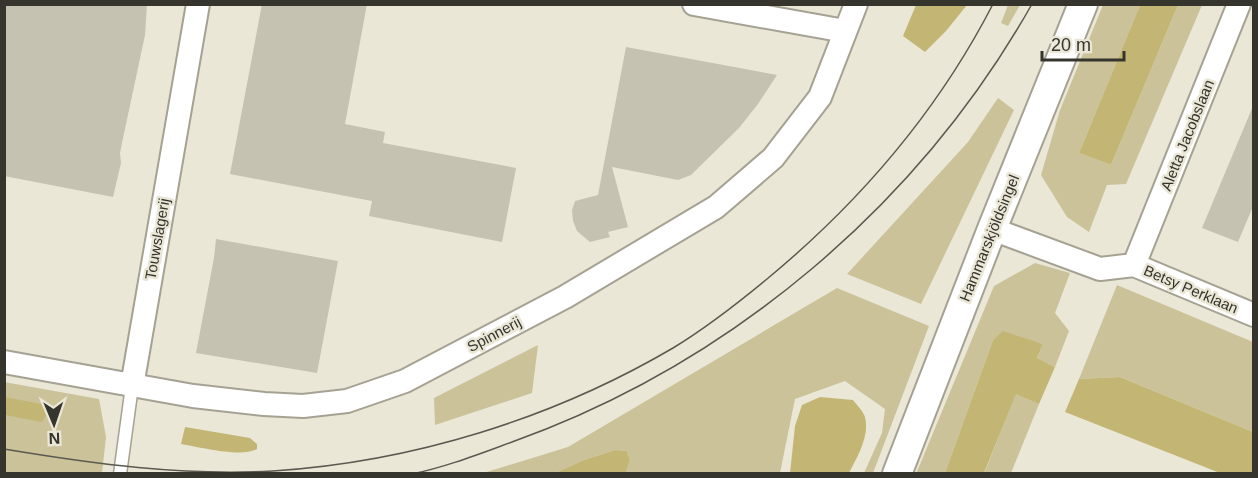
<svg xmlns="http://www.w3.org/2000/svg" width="1258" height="478" font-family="Helvetica,sans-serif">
<rect width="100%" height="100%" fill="#eae7d6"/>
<!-- green -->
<path fill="#cbc29a" d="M 1008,5 L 1020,5 L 1008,26 L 1001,23 Z
M 1103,5 L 1140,5 L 1079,153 L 1111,165 L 1178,5 L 1202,5 L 1126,184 L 1107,185 L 1089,232 L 1067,217 L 1041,175 L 1060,110 Z
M 998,98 L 1014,110 L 921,304 L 847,274 L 968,142 Z
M 1035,263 L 1070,273 L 1055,313 L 1069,331 L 1055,367 L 1037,358 L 1043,344 L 1003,332 L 993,340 L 945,473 L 916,474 L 994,286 Z
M 1117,285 L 1253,342 L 1253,432 L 1120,377 L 1079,379 Z
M 837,288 L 929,326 L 873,473 L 864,473 L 882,433 L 885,409 L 845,381 L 795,399 L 780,473 L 626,473 L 630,460 L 627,451 L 615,450 L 584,460 L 555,473 L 480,474 L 568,447 Z
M 538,345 L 532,393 L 435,425 L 434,398 Z
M 4,382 L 99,399 L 106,437 L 102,473 L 5,473 Z
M 1016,393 L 1039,404 L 1011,473 L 984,474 Z"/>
<!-- water -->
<path fill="#c3b675" d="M 916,5 L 916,4 L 967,5 L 946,31 L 925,52 L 903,36 Z
M 1140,5 L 1178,5 L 1111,165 L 1079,153 Z
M 1003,331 L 1043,344 L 1037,358 L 1055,367 L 1039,404 L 1016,394 L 984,473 L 945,473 L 993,340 Z
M 1120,377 L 1253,432 L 1253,473 L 1220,473 L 1065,412 L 1079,379 Z
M 5,397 L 52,406 L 42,422 L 5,415 Z
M 820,397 L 853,400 C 857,405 863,411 865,417 C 870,436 857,457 849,473 L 790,473 L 795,426 L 802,405 Z
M 185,427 L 250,438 L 257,444 L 257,449 C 242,458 199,447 181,444 Z
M 615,450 L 627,451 L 630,460 L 626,473 L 555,473 L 584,460 Z"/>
<!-- building -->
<path fill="#c5c2b2" d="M 4,4 L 147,4 L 145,35 L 122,143 L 120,153 L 121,163 L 113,197 L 4,176 Z
M 262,4 L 367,4 L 345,124 L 385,132 L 383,143 L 516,168 L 502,242 L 369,216 L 372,201 L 230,174 Z
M 626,47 L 777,75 L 758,104 L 739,128 L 691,175 L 678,180 L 612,167 L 628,227 L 608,232 L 610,237 L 590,242 L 577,231 L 573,221 L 572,210 L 575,201 L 598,195 Z
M 1253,106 L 1254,204 L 1238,242 L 1202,228 Z
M 216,239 L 338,261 L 317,373 L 196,353 L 214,258 Z"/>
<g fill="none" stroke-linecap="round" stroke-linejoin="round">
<defs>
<path id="service" d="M 120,474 L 132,386"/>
<path id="minor" d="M 694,4 L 845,31
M 992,229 L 1100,269 L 1134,265 L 1254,315
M 1134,265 L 1239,4
M 4,362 L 193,396 L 264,404 L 303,406 L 347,401 L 405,381 L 565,297 L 716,207 L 773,158 L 820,97 L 856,4
M 132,386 L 198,4"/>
<path id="tertiary" d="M 897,474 L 992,229 L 1083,4"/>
</defs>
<!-- service casing -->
<use href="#service" stroke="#a5a293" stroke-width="15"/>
<!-- minor casing -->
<use href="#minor" stroke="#a5a293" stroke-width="26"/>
<!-- tertiary casing -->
<use href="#tertiary" stroke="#a5a293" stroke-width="32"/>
<!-- service -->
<use href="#service" stroke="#fff" stroke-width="12"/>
<!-- minor -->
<use href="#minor" stroke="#fff" stroke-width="22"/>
<!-- tertiary -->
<use href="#tertiary" stroke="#fff" stroke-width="28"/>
<!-- tram -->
<path stroke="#5b5950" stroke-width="1.5" d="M 4,449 C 94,464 182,476 273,471 C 412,462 552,419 673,348 C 706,328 738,303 767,279 C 860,202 938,111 993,4
M 412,474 C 446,467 479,454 512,442 C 730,364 918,206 1032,4"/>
</g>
<g text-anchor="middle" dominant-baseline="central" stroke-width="5" stroke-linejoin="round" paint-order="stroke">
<!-- street labels -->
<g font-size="15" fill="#35342d" stroke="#eae7d6">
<text transform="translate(1187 135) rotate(-68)">Aletta Jacobslaan</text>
<text transform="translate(989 238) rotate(-68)">Hammarskjöldsingel</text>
<text transform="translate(157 239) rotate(-80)">Touwslagerij</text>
<text transform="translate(1191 289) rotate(23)">Betsy Perklaan</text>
<text transform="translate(494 334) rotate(-28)">Spinnerij</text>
</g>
</g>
<!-- border -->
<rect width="1258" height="478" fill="none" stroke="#35342d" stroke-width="12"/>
<!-- north arrow -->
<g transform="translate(54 424) rotate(178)" stroke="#eae7d6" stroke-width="4.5" paint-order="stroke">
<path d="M0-4.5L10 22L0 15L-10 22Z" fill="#35342d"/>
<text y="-9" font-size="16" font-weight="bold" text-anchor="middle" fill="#35342d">N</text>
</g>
<!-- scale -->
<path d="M1042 51v9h82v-9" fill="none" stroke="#35342d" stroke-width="3"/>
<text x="1051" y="51" font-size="18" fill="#35342d" stroke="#eae7d6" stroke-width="4.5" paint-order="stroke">20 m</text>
</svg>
